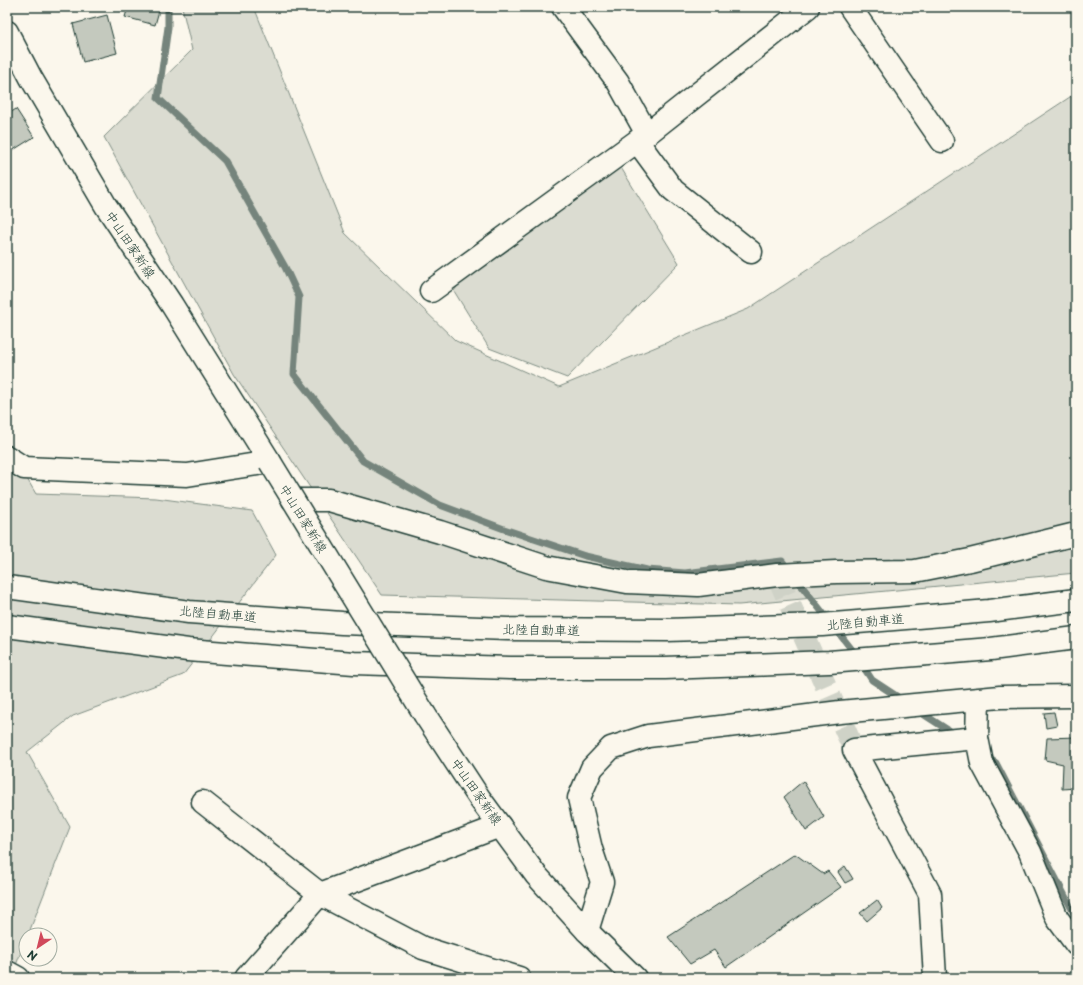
<svg xmlns="http://www.w3.org/2000/svg" width="1083" height="985" font-family="'Playpen Sans','Klee One',sans-serif">
<rect width="100%" height="100%" fill="#fbf7ec"/>
<filter id="ink" filterUnits="userSpaceOnUse"><feTurbulence type="fractalNoise" baseFrequency=".025" numOctaves="2"/><feDisplacementMap in="SourceGraphic" scale="8" xChannelSelector="R" yChannelSelector="G"/><feConvolveMatrix kernelMatrix="1 2 1 2 8 2 1 2 1" color-interpolation-filters="sRGB"/></filter>
<g filter="url(#ink)">
<!-- green -->
<path fill="#dbdcd1" stroke="#7d8c82" d="M 182,7 L 254,7 L 345,233 L 456,341 L 559,387 L 748,309 L 1076,93 L 1076,573 L 739,605 L 382,595 L 234,374 L 104,137 L 192,50 Z
M 620,166 L 679,263 L 567,378 L 489,348 L 454,291 L 461,281 Z
M 7,445 L 36,494 L 156,498 L 252,511 L 276,555 L 183,675 L 73,716 L 27,752 L 70,827 L 28,935 L 26,935 L 26,939 L 11,978 L 7,978 Z"/>
<g fill="none" stroke-linecap="round" stroke-linejoin="round">
<!-- stream -->
<path stroke="#74847b" stroke-width="7" d="M 168,7 L 168,27 L 158,98 L 225,161 L 285,267 L 299,297 L 294,374 L 363,461 L 440,505 L 504,529 L 585,556 L 647,570 L 685,573 L 782,561 L 853,651 L 872,680 L 904,701
M 917,710 L 954,734
M 985,756 L 996,763 L 1076,917"/>
</g>
<!-- building -->
<path fill="#c4c9be" stroke="#1f3d34" d="M 128,7 L 160,7 L 155,25 L 125,17 Z
M 107,15 L 117,53 L 83,62 L 73,24 Z
M 16,109 L 34,137 L 7,154 L 7,115 Z
M 1054,712 L 1057,726 L 1046,728 L 1044,713 Z
M 1076,737 L 1076,788 L 1062,789 L 1063,764 L 1045,760 L 1047,738 Z
M 803,781 L 824,817 L 806,831 L 784,797 Z
M 795,854 L 823,874 L 828,871 L 841,887 L 726,967 L 714,950 L 690,964 L 668,937 Z
M 845,866 L 853,879 L 845,883 L 838,872 Z
M 877,900 L 882,908 L 867,921 L 860,913 Z"/>
<g fill="none" stroke-linecap="round" stroke-linejoin="round">
<!-- minor-tunnel -->
<path stroke="#cfd2c7" stroke-width="22" stroke-dasharray="22 11" stroke-linecap="butt" d="M 777,575 L 854,750"/>
<defs>
<path id="minor" d="M 563,7 L 618,82 L 647,134
M 850,7 L 942,141
M 637,141 L 673,190 L 751,252
M 431,291 L 647,134 L 808,7
M 7,457 L 24,468 L 187,475 L 270,462
M 293,500 L 329,500 L 440,532 L 546,567 L 627,582 L 698,585 L 777,575 L 836,572 L 915,571 L 970,560 L 1076,534
M 977,738 L 982,763 L 1030,852 L 1057,918 L 1076,944
M 203,802 L 320,894 L 423,948 L 519,978
M 587,931 L 602,882 L 591,849 L 579,798 L 592,768 L 611,748 L 648,736 L 840,712 L 1000,697 L 1076,696
M 246,978 L 320,894 L 500,826
M 935,978 L 930,894 L 854,750 L 977,738 L 978,699"/>
<path id="tertiary" d="M 7,972 L 18,978"/>
<path id="secondary" d="M 7,32 L 31,78 L 106,206 L 172,305 L 270,462
M 425,715 L 480,799 L 536,875 L 587,931 L 635,978"/>
<path id="motorway" d="M 7,587 L 189,612 L 342,623 L 508,629 L 667,630 L 822,625 L 989,611 L 1076,600
M 7,626 L 188,650 L 354,663 L 510,668 L 665,668 L 829,662 L 991,649 L 1076,638"/>
</defs>
<!-- minor casing -->
<use href="#minor" stroke="#1f3d34" stroke-width="25"/>
<!-- tertiary casing -->
<use href="#tertiary" stroke="#1f3d34" stroke-width="25"/>
<!-- secondary casing -->
<use href="#secondary" stroke="#1f3d34" stroke-width="25"/>
<!-- motorway casing -->
<use href="#motorway" stroke="#1f3d34" stroke-width="25"/>
<!-- minor -->
<use href="#minor" stroke="#fbf7ec" stroke-width="22"/>
<!-- tertiary -->
<use href="#tertiary" stroke="#fbf7ec" stroke-width="22"/>
<!-- secondary -->
<use href="#secondary" stroke="#fbf7ec" stroke-width="22"/>
<!-- motorway -->
<use href="#motorway" stroke="#fbf7ec" stroke-width="22"/>
<defs>
<path id="secondary-bridge" d="M 270,462 L 425,715"/>
</defs>
<!-- secondary-bridge casing -->
<use href="#secondary-bridge" stroke="#1f3d34" stroke-width="25" stroke-linecap="butt"/>
<!-- secondary-bridge -->
<use href="#secondary-bridge" stroke="#fbf7ec" stroke-width="22"/>
</g>
</g>
<g text-anchor="middle" dominant-baseline="central" stroke-width="3" stroke-linejoin="round" paint-order="stroke">
<!-- street labels -->
<g font-size="13" fill="#1f3d34" stroke="#fbf7ec">
<text transform="translate(131 244) rotate(56)">中山田家新線</text>
<text transform="translate(304 518) rotate(58)">中山田家新線</text>
<text transform="translate(218 613) rotate(5)">北陸自動車道</text>
<text transform="translate(865 621) rotate(-5)">北陸自動車道</text>
<text transform="translate(541 629) rotate(1)">北陸自動車道</text>
<text transform="translate(477 791) rotate(55)">中山田家新線</text>
</g>
</g>
<!-- margin -->
<rect width="1083" height="985" fill="none" stroke="#fbf7ec" stroke-width="24"/>
<rect x="12" y="12" width="1059" height="961" fill="none" stroke="#1f3d34" stroke-width="1.5" filter="url(#ink)"/>
<!-- north arrow -->
<g transform="translate(38 947) rotate(215)"><circle r="19" fill="#fbf7ec" stroke="#a3ada2"/>
<path d="M0-3L7 15L0 10L-7 15Z" fill="#d1495b"/>
<text y="-6" font-size="11" font-weight="bold" text-anchor="middle" fill="#1f3d34">N</text>
</g>
</svg>
